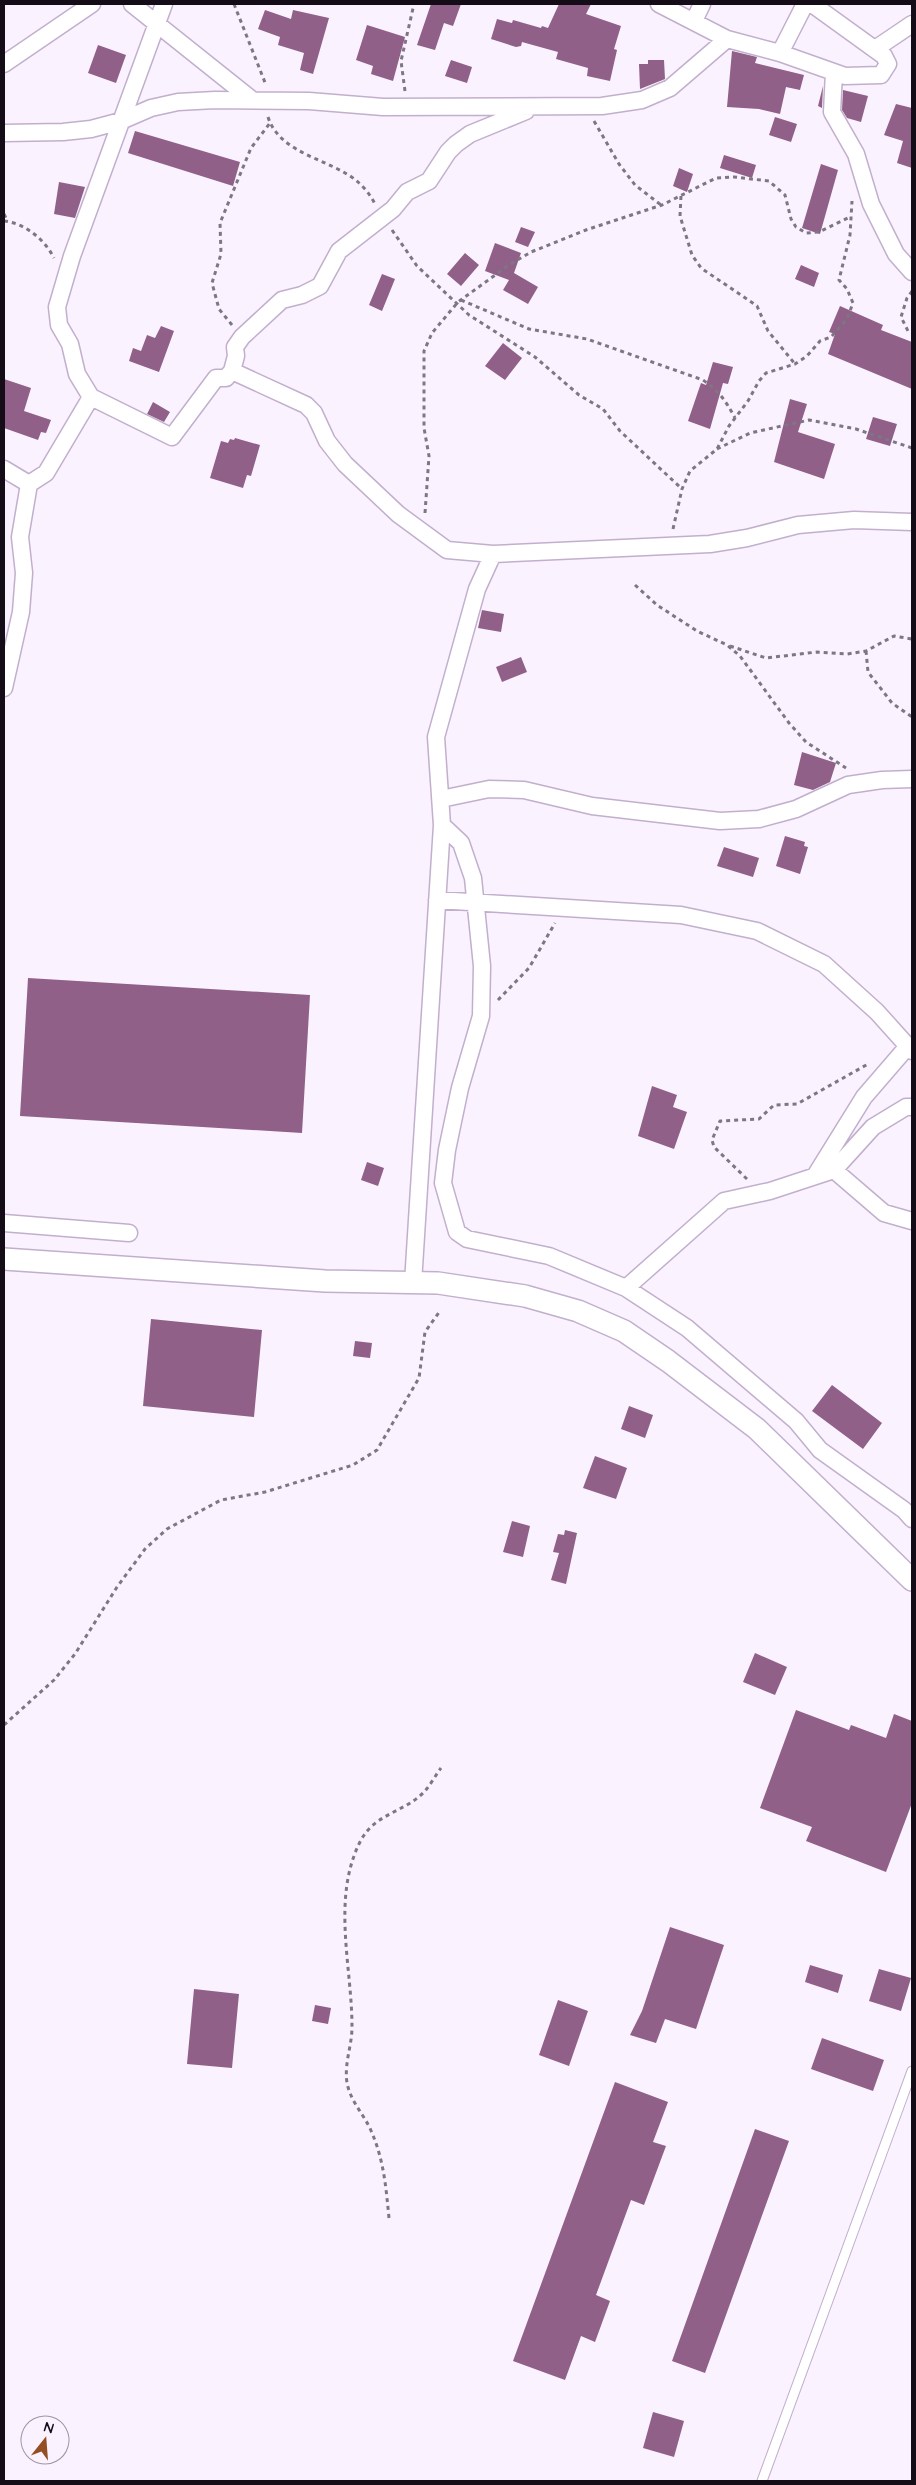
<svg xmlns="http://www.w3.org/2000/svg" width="916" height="2485" font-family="Quicksand,sans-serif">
<rect width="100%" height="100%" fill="#faf2ff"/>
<!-- building -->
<path fill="#906088" d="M 431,4 L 461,4 L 453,26 L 444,23 L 435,50 L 417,45 Z
M 559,4 L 591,4 L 586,14 L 621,26 L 614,49 L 617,50 L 610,81 L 587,76 L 588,68 L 556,59 L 558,52 L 522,42 L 521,46 L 516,47 L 491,39 L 497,19 L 512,23 L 513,20 L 541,28 L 542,26 L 548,28 Z
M 265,10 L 291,19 L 293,10 L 329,18 L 313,74 L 300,70 L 304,53 L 278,45 L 280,37 L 258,29 Z
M 367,25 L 405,37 L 393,81 L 371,74 L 373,66 L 356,60 Z
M 98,45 L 126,55 L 116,83 L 88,73 Z
M 732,51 L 757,57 L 755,63 L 804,75 L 800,90 L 786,87 L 780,114 L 759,109 L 727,107 Z
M 451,60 L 472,67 L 467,83 L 445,76 Z
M 648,60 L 664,60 L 665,79 L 640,89 L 639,64 L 648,64 Z
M 823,86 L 822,108 L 818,106 Z
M 843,90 L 868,96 L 861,122 L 847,118 L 842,110 Z
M 896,104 L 912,108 L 912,168 L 897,163 L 903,141 L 884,135 Z
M 775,117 L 797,124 L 791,142 L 769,135 Z
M 135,131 L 240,162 L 233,186 L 128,153 Z
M 724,155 L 756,165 L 752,178 L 720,168 Z
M 821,164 L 838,170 L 820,234 L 802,228 Z
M 679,168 L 693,174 L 687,192 L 673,186 Z
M 59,182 L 85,187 L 75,218 L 54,214 Z
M 521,227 L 535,232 L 528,247 L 515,242 Z
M 495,243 L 521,253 L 514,273 L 538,287 L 528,304 L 503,290 L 509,280 L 485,271 Z
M 465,253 L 479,265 L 461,286 L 447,274 Z
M 801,265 L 819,273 L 814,287 L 795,279 Z
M 382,274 L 395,279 L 382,311 L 369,305 Z
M 840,306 L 883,325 L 881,330 L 912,342 L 912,389 L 828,354 L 835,334 L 829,332 Z
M 161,326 L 174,331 L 159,372 L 129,361 L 133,348 L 141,351 L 147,335 L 155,338 Z
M 503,343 L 522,358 L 505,380 L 485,366 Z
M 713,362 L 733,367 L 728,384 L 723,383 L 710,429 L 688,421 L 701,383 L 706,385 Z
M 4,379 L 31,388 L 24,411 L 51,420 L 46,433 L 41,432 L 38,440 L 4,428 Z
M 790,399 L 807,404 L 798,432 L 835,444 L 824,479 L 774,462 Z
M 153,402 L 170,412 L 164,422 L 147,414 Z
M 873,417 L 897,424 L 890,446 L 866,439 Z
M 235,438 L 260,445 L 251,476 L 247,475 L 243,488 L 210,478 L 221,441 L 228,443 L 230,439 L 234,440 Z
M 482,610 L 504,614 L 501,632 L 478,628 Z
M 521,657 L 527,672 L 502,682 L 496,667 Z
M 802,752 L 836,763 L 830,782 L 813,790 L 794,785 Z
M 785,836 L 805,842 L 804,846 L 808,847 L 800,874 L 776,866 Z
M 724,847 L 759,858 L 753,877 L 717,866 Z
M 28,978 L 310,995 L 302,1133 L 20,1116 Z
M 652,1086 L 677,1095 L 673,1107 L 687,1112 L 674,1149 L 638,1136 Z
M 367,1162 L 384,1168 L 378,1186 L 361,1180 Z
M 151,1319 L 262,1330 L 254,1417 L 143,1406 Z
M 355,1341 L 372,1343 L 370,1358 L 353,1356 Z
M 832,1385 L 882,1423 L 863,1449 L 812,1411 Z
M 629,1406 L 653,1415 L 645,1438 L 621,1429 Z
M 595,1456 L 627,1468 L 616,1499 L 583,1488 Z
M 512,1521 L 530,1526 L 523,1557 L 503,1552 Z
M 565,1530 L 577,1533 L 566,1584 L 551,1580 L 559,1553 L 553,1552 L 558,1534 L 564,1535 Z
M 755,1653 L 787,1667 L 775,1695 L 743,1682 Z
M 796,1710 L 849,1730 L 851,1725 L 886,1738 L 894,1714 L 912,1721 L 912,1803 L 886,1872 L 806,1841 L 812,1827 L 760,1808 Z
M 670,1927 L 724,1945 L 696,2029 L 665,2019 L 656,2043 L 630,2035 L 642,2011 Z
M 810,1965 L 843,1975 L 838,1993 L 805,1982 Z
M 879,1969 L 911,1978 L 901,2011 L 869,2001 Z
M 194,1989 L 239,1994 L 232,2068 L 187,2064 Z
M 558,2000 L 588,2011 L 569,2066 L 539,2055 Z
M 315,2005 L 331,2008 L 328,2024 L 312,2021 Z
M 822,2038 L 884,2060 L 873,2091 L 811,2069 Z
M 615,2082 L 668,2102 L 653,2142 L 666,2146 L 644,2205 L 631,2200 L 596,2295 L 610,2301 L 595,2342 L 581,2336 L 565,2380 L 513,2361 Z
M 755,2129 L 789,2141 L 705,2373 L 672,2361 Z
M 653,2412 L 684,2421 L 674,2457 L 643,2448 Z"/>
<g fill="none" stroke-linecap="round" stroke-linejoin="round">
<defs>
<path id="service" d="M 762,2481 L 912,2071"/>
<path id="minor" d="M 132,4 L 251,99
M 659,4 L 727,39 L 780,53 L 845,76 L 881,75 L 888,64 L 884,56 L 812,4
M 694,21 L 702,4
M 875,49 L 912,24
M 780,53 L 805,4
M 4,64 L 92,4
M 834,72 L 832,112 L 856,154 L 871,204 L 896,254 L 912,272
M 4,133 L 63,132 L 91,129 L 121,121 L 151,108 L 178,102 L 215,100 L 309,101 L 383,107 L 602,106 L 642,100 L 670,88 L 727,39
M 232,371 L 306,405 L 314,413 L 327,441 L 345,464 L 398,514 L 447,550 L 493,554 L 710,544 L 747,538 L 798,525 L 854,520 L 912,522
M 91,397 L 172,437 L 216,378 L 226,378 L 232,371 L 236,356 L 235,347 L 242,337 L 282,300 L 302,295 L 320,286 L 339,251 L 393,209 L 407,192 L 429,181 L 448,152 L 456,144 L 470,134 L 526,111
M 4,469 L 29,484 L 46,473 L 91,397 L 77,374 L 70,344 L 59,325 L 57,307 L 72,256 L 164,4
M 4,688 L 21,612 L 24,573 L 20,537 L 29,484
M 441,799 L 489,789 L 524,790 L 592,806 L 720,821 L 759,819 L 796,809 L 848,785 L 882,780 L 912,779
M 442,825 L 461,843 L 473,878 L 482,966 L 481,1016 L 460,1088 L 447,1150 L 443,1183 L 457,1232 L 467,1239 L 549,1256 L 626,1288 L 724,1201 L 770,1191 L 834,1170 L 884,1213 L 912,1221
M 437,900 L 681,915 L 757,931 L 824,964 L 877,1012 L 912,1051
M 834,1170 L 873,1127 L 906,1107 L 912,1107
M 815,1176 L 864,1097 L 908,1046
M 4,1223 L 129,1233
M 413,1283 L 442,825 L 436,737 L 477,589 L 493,554
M 626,1288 L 687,1328 L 796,1421 L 820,1450 L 904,1510 L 912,1519"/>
<path id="tertiary" d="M 4,1259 L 325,1281 L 438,1283 L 525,1296 L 578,1311 L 624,1331 L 668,1361 L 757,1429 L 912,1580"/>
</defs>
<!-- service casing -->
<use href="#service" stroke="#c2afcd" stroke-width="11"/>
<!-- minor casing -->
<use href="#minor" stroke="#c2afcd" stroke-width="19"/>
<!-- tertiary casing -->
<use href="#tertiary" stroke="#c2afcd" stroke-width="24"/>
<!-- path -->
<path stroke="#7e7682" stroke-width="3" stroke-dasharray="4 4" stroke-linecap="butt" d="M 234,4 L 266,85
M 405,91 L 401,61 L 414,4
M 268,117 C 280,155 332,159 358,182 C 365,188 371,196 375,204
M 594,121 L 619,164 L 635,185 L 661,205
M 681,196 L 680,216 L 692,255 L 701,268 L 757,306 L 768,331 L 795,364
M 4,214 L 7,220
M 4,221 C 25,223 45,240 54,258
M 392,230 L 417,266 L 469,315 L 535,357 L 579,395 L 603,409 L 620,431 L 682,489
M 912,291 L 907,298 L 901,317 L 908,331 L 912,333
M 461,300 L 529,329 L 587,339 L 703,380 C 719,391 726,401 735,418
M 232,325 L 219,309 L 212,283 L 221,254 L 220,223 L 251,148 L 270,123
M 717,449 L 750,433 L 809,420 L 856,429 L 912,448
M 425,513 L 429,456 L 424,428 L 424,351 L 432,333 L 458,302 L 509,265 L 531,252 L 586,230 L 662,205 L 716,178 L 734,177 L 769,181 L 785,195 L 791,219 L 796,227 L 806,233 L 819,232 L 850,217
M 673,529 L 682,489 L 690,471 L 717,449 L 729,426 L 748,401 L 759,381 L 766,373 L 795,364 L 807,356 L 820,341 L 831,337 L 847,319 L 853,303 L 847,289 L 839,280 L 850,235 L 852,201
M 635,585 L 657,605 L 697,631 L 727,645 L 740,656 L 789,723 L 806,742 L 846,768
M 730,646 L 766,658 L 817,652 L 847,654 L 866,651 L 894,636 L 912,639
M 866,651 L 868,672 L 892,703 L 912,717
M 498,1000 L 529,968 L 555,923
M 747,1179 L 714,1147 L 712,1140 L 720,1121 L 759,1119 L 774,1105 L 797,1104 L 868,1064
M 4,1725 L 54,1680 L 75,1654 L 117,1587 L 145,1549 L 167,1529 L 221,1500 L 265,1492 L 353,1465 L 377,1450 L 419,1378 L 425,1332 L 440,1311
M 389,2218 C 386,2188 384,2161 372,2133 C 365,2115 351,2103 347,2083 C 344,2063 352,2046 352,2027 C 352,1966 331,1897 361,1840 C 375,1814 404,1812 423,1793 C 430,1786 435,1776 441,1768"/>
<!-- service -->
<use href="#service" stroke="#fff" stroke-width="9"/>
<!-- minor -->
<use href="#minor" stroke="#fff" stroke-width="16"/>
<!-- tertiary -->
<use href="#tertiary" stroke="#fff" stroke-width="21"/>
</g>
<!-- border -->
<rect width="916" height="2485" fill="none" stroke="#140d18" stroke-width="10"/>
<!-- north arrow -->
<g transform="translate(45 2440) rotate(17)"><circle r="24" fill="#faf2ff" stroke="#9e96a3"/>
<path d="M0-4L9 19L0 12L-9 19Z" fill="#934f23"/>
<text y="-8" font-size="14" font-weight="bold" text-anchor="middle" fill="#140d18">N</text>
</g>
</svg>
